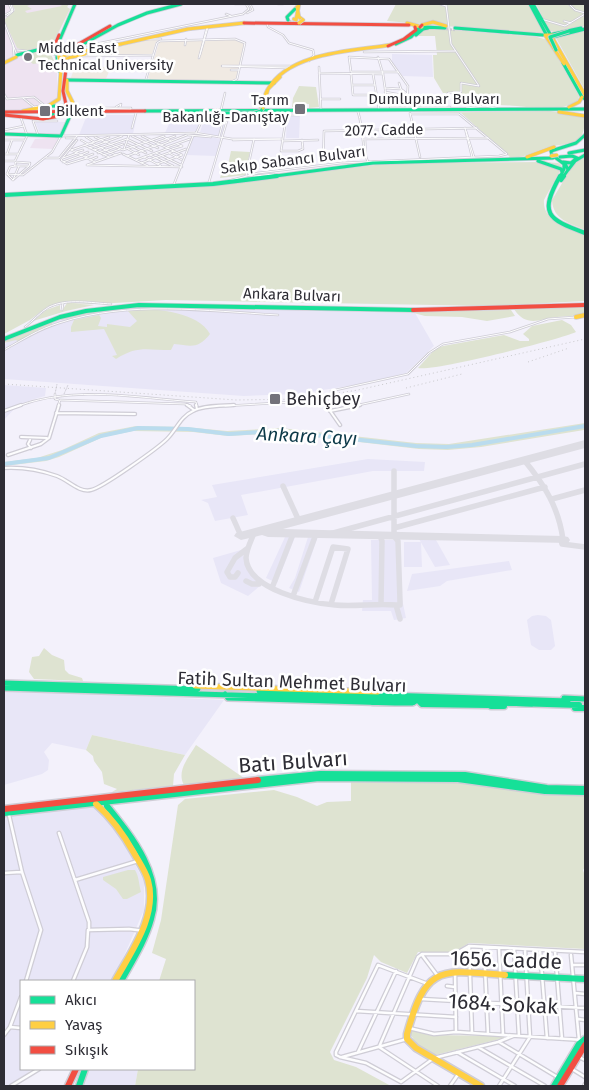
<svg xmlns="http://www.w3.org/2000/svg" width="589" height="1090" font-family="'Fira Sans',sans-serif">
<rect width="100%" height="100%" fill="#f3f1fb"/>
<!-- built -->
<path fill="#e8e6f7" d="M 392,54 L 432,55 L 433,77 L 403,76 L 392,62 Z
M 204,114 L 198,130 L 195,131 L 165,133 L 173,115 Z
M 206,114 L 227,115 L 221,137 L 200,132 Z
M 87,115 L 137,115 L 133,134 L 79,135 Z
M 287,115 L 300,115 L 299,138 L 286,138 Z
M 35,121 L 65,122 L 60,134 L 40,134 Z
M 203,136 L 221,139 L 216,156 L 187,155 L 193,137 Z
M 134,306 L 415,313 L 434,346 L 406,373 L 361,384 L 297,394 L 244,396 L 4,379 L 4,345 L 7,342 L 43,325 L 77,314 Z
M 4,385 L 46,388 L 45,396 L 31,400 L 15,408 L 4,420 Z
M 368,459 L 425,462 L 424,471 L 373,471 L 241,495 L 248,515 L 215,521 L 208,503 L 201,500 L 217,497 L 212,485 Z
M 285,537 L 295,537 L 277,583 L 266,578 Z
M 308,537 L 317,539 L 299,592 L 289,588 L 295,578 Z
M 419,539 L 436,540 L 450,565 L 435,567 Z
M 371,540 L 399,540 L 401,594 L 406,618 L 394,620 L 391,611 L 362,611 L 363,600 L 372,600 Z
M 404,542 L 421,542 L 422,567 L 404,567 Z
M 241,550 L 253,578 L 261,585 L 248,596 L 221,583 L 213,558 Z
M 509,561 L 512,570 L 447,581 L 440,586 L 407,591 L 412,574 Z
M 538,615 L 546,616 L 551,620 L 555,646 L 551,650 L 539,650 L 531,645 L 527,620 L 532,616 Z
M 4,691 L 98,694 L 224,700 L 185,755 L 92,735 L 86,750 L 52,743 L 44,752 L 49,760 L 48,770 L 42,774 L 4,785 Z
M 77,806 L 93,807 L 113,823 L 144,881 L 144,910 L 113,981 L 21,981 L 21,1069 L 32,1069 L 13,1086 L 4,1086 L 4,816 Z
M 89,1069 L 138,1069 L 135,1086 L 80,1086 Z"/>
<!-- education -->
<path fill="#eee3f1" d="M 4,4 L 69,4 L 67,7 L 70,9 L 50,52 L 57,69 L 57,89 L 59,97 L 47,105 L 31,109 L 4,111 Z
M 59,137 L 53,149 L 30,148 L 35,139 Z"/>
<!-- medical -->
<path fill="#f0eae3" d="M 231,39 L 241,41 L 244,44 L 236,79 L 233,80 L 154,81 L 148,78 L 159,42 L 170,40 Z
M 147,40 L 159,40 L 156,42 L 152,55 L 83,55 Z
M 83,67 L 111,67 L 105,81 L 70,80 L 73,72 L 81,71 Z"/>
<!-- green -->
<path fill="#dee3d1" d="M 12,4 L 30,5 L 27,6 L 32,9 L 25,11 L 27,13 L 62,6 L 59,4 L 69,4 L 67,7 L 70,9 L 51,47 L 26,51 L 17,48 L 4,20 L 15,10 Z
M 396,4 L 529,4 L 544,32 L 538,34 L 387,21 Z
M 536,4 L 585,4 L 585,26 L 555,32 L 550,31 Z
M 430,28 L 537,37 L 548,40 L 579,96 L 578,100 C 558,116 518,104 497,105 L 496,96 L 461,96 L 460,93 L 443,93 L 434,78 L 433,55 L 437,55 L 435,36 L 418,36 L 424,30 Z
M 585,30 L 585,90 L 556,38 Z
M 47,51 L 50,52 L 54,61 L 33,64 L 23,55 L 33,52 Z
M 299,86 L 316,87 L 319,107 L 309,108 L 309,104 L 294,104 L 294,107 L 292,107 L 293,98 Z
M 550,111 L 585,117 C 585,147 570,142 549,147 C 535,151 527,157 511,158 L 461,113 L 411,113 Z
M 231,151 L 250,152 L 245,175 L 220,178 L 221,175 L 226,174 Z
M 585,157 L 585,230 C 570,223 553,220 552,200 L 573,165 Z
M 545,162 L 558,163 L 561,165 L 561,169 L 544,200 C 542,222 570,228 585,234 L 585,301 L 489,306 L 166,300 L 97,304 L 60,303 L 47,307 L 30,320 L 4,334 L 4,196 L 212,185 L 392,163 Z
M 67,303 L 94,305 L 66,311 L 33,321 L 46,310 L 60,305 L 60,310 L 63,309 Z
M 182,305 C 174,313 154,307 144,307 C 116,307 89,314 62,320 L 56,319 L 51,325 L 19,342 L 16,340 L 4,343 L 4,341 C 42,323 81,310 123,306 C 142,304 162,305 182,305 Z
M 585,306 L 585,314 C 576,316 567,316 557,317 C 540,319 526,328 514,309 Z
M 136,309 C 158,309 198,312 210,334 C 198,349 192,346 174,344 L 171,350 C 147,350 137,345 116,359 L 112,356 L 117,355 L 104,329 L 71,332 L 71,327 L 74,320 L 99,315 L 101,318 L 98,326 L 107,327 L 107,324 L 130,327 L 137,321 L 127,310 Z
M 511,310 L 515,316 L 487,321 L 462,317 L 425,316 L 410,312 Z
M 562,320 L 571,325 L 576,332 C 558,340 432,372 418,368 L 435,349 L 443,346 L 504,335 L 520,341 L 529,341 L 529,339 L 523,334 L 532,326 Z
M 585,423 L 584,430 L 481,447 L 448,450 L 419,449 L 281,433 L 228,436 L 193,432 L 133,431 L 103,437 L 59,457 L 46,461 L 4,466 L 4,462 L 37,458 L 62,450 L 99,433 L 136,426 L 185,427 L 227,431 L 281,428 L 416,443 L 449,444 Z
M 44,648 L 52,655 L 64,660 L 65,670 L 69,674 L 82,678 L 83,681 L 34,679 L 29,672 L 32,657 L 39,656 Z
M 92,735 L 185,755 L 174,774 L 173,786 L 112,792 L 117,789 L 104,784 L 102,772 L 94,761 L 93,756 L 86,750 Z
M 196,745 L 244,778 L 184,785 C 176,771 189,757 196,745 Z
M 351,781 L 457,782 L 493,785 L 543,795 L 585,796 L 585,867 L 583,870 L 585,876 L 585,949 L 469,943 L 454,952 L 418,952 L 407,973 L 381,962 L 374,955 L 367,978 L 330,1052 L 334,1060 L 356,1067 L 391,1086 L 135,1086 L 138,1069 L 194,1069 L 194,981 L 134,981 L 159,981 L 166,959 L 152,953 L 161,920 L 178,805 L 185,799 L 274,790 L 297,797 L 317,806 L 327,802 L 351,801 Z
M 128,870 L 135,870 C 139,876 139,885 141,892 L 127,899 L 123,899 L 116,889 L 103,880 L 103,877 Z
M 411,1030 L 432,1035 L 504,1036 L 504,1038 L 435,1055 L 417,1044 L 410,1034 Z"/>
<g fill="none" stroke-linecap="round" stroke-linejoin="round">
<!-- river -->
<path stroke="#badcee" stroke-width="4" d="M 4,464 L 49,458 L 101,436 L 138,428 L 188,429 L 229,434 L 278,431 L 416,446 L 446,447 L 472,445 L 585,426"/>
<!-- taxiway -->
<path stroke="#dedde4" stroke-width="5.5" d="M 524,460 C 544,484 559,508 563,540
M 394,471 L 394,536 L 398,541 L 400,601 L 400,605 L 396,605
M 283,486 L 299,521
M 552,499 L 585,490
M 233,518 L 241,536
M 394,528 L 545,487
M 254,533 C 251,541 246,550 246,558 C 248,590 310,603 335,605 C 355,607 376,603 396,605
M 326,535 L 585,464
M 380,536 L 382,541 L 381,604
M 561,540 L 562,544 L 585,547
M 238,573 L 235,577 L 230,577 L 227,572 L 235,558 L 248,548
M 246,581 L 252,584 L 259,584 L 260,582
M 272,588 L 293,534
M 293,596 L 316,534
M 315,602 L 333,547 L 348,549 L 331,604
M 396,605 L 400,619"/>
<!-- runway -->
<path fill="#dedde4" fill-rule="evenodd" d="M 585,440 L 585,448 L 283,529 L 563,536 L 568,537 L 570,540 L 568,543 L 268,537 L 262,535 L 241,540 L 234,536 L 236,533 Z"/>
<!-- street-tunnel -->
<path stroke="#cccad3" stroke-width="1" stroke-dasharray="1 0.5" stroke-linecap="butt" d="M 55,394 L 57,384
M 64,394 L 68,385"/>
<!-- primary-tunnel -->
<path stroke="#cccad3" stroke-width="2.5" stroke-dasharray="2.5 1" stroke-linecap="butt" d="M 289,21 L 307,24
M 446,29 L 455,30"/>
<!-- highway-tunnel -->
<path stroke="#cccad3" stroke-width="5" stroke-dasharray="5 2.5" stroke-linecap="butt" d="M 579,702 L 585,702"/>
<defs>
<path id="street-far2" d="M 235,4 L 245,4
M 278,4 L 283,4
M 440,4 L 446,6
M 446,4 L 451,44 L 479,86 L 461,83 L 461,92 L 448,93 L 447,96
M 569,4 L 575,10 L 585,13
M 247,13 L 253,10 L 250,4
M 226,14 L 231,16
M 5,15 L 12,11 L 9,4
M 7,16 L 13,11 L 11,4
M 541,19 L 565,26 L 585,14
M 564,21 L 571,23
M 4,22 L 17,55
M 267,23 L 268,27 L 283,35 L 289,43 L 313,50 L 314,55 L 309,61
M 146,39 L 161,39
M 13,45 L 14,56
M 185,45 L 186,39
M 76,48 L 243,14 L 249,9 L 246,4
M 17,50 L 27,51
M 364,52 L 455,51
M 200,55 L 208,27
M 80,56 L 153,55
M 199,58 L 207,27
M 319,67 L 321,110
M 288,68 L 222,66 L 290,66
M 231,70 L 239,70
M 398,72 L 351,72 L 349,57 L 389,59 L 408,86 L 407,99
M 319,73 L 383,74 L 378,57
M 351,74 L 353,95 L 377,95
M 373,74 L 379,109
M 383,74 L 385,88
M 146,79 L 157,43 L 160,41 L 235,39 L 245,43 L 237,79 L 231,82
M 399,83 L 401,89
M 353,85 L 375,85
M 385,92 L 407,96
M 4,94 L 7,99
M 7,99 L 34,97 L 44,105 L 34,107 L 23,98
M 320,99 L 340,99
M 378,99 L 386,98 L 385,88 L 401,89 L 407,94
M 390,104 L 390,107 L 450,107
M 416,104 L 429,104
M 116,107 L 121,104 L 120,107
M 407,107 L 407,99 L 422,99 L 424,105
M 105,108 L 131,108 L 131,109 Z
M 466,108 L 485,106 L 500,109
M 221,110 L 225,93
M 287,112 L 281,151 L 298,151 L 303,149 L 302,140
M 358,112 C 364,130 361,147 368,162
M 410,113 L 420,157
M 229,115 L 262,114
M 260,115 L 284,115
M 287,115 L 299,115
M 21,118 L 27,135
M 132,128 L 136,113
M 465,128 L 472,157
M 4,130 L 24,126
M 466,131 L 474,157
M 196,133 L 205,114
M 38,135 L 33,121 L 57,121
M 188,135 L 211,137
M 132,136 L 158,148
M 142,136 L 182,155
M 162,136 L 171,141
M 86,137 L 94,142
M 95,137 L 123,150 L 164,136
M 219,137 L 225,114
M 66,138 L 75,138
M 363,139 L 488,138
M 4,140 L 24,140
M 77,140 L 61,160 L 67,164 L 87,158
M 81,140 L 88,144
M 233,140 L 280,139
M 365,140 L 366,158
M 282,141 L 318,140
M 158,142 L 175,136
M 91,143 L 116,155
M 127,144 L 146,153
M 177,144 L 182,146
M 84,145 L 109,157
M 161,145 L 187,135
M 167,147 L 190,139
M 89,148 L 122,136
M 124,149 L 129,135
M 128,149 L 139,155
M 172,149 L 182,146
M 71,150 L 109,137
M 71,150 L 95,162
M 94,150 L 127,139 L 152,151
M 76,152 L 83,150
M 178,152 L 186,149
M 98,153 L 123,144
M 156,153 L 181,165
M 169,153 L 182,160
M 4,154 L 18,154
M 7,154 L 12,140
M 123,154 L 148,166
M 81,155 L 88,152
M 103,155 L 120,149
M 150,155 L 173,166
M 127,156 L 160,144
M 85,157 L 93,154
M 144,157 L 161,166
M 46,158 L 59,158 L 77,136
M 63,158 L 77,153
M 90,160 L 97,157
M 136,160 L 169,148
M 4,161 L 15,161 L 27,136
M 16,162 L 30,163 L 29,166 L 15,166 Z
M 63,162 L 82,155
M 141,163 L 174,151
M 157,164 L 182,155
M 323,164 L 324,131 L 477,128
M 87,165 L 182,167
M 87,165 L 121,153
M 7,174 L 23,175 L 52,152 L 61,136 L 195,133 L 232,139 L 282,139
M 7,174 L 10,167 L 15,166
M 7,174 L 13,180
M 246,176 L 254,139
M 254,176 L 274,174
M 13,180 L 29,166
M 13,180 L 19,166
M 228,181 L 258,173 L 341,163 L 499,156 L 507,154 L 459,114 L 410,114
M 209,182 L 229,114
M 174,184 L 193,136
M 62,310 L 63,303
M 25,327 C 33,321 40,312 49,307 C 68,298 91,303 111,304
M 4,350 C 22,340 39,329 59,323 C 130,300 205,311 278,315
M 331,391 L 408,374 L 429,353 L 443,344 L 510,332 L 548,319 L 576,317
M 55,394 L 55,399 L 59,400
M 322,399 L 327,406
M 18,406 C 75,385 137,398 196,402 L 197,406
M 58,406 L 60,400 L 185,404 L 191,406
M 225,406 L 310,401 L 351,395
M 354,406 L 409,394"/>
<path id="street-far1" d="M 187,405 L 194,410
M 196,405 L 197,409
M 326,405 L 340,425
M 4,411 L 21,405
M 330,411 L 360,405
M 56,413 L 135,414
M 21,437 L 47,438
M 30,440 L 28,444 L 31,448
M 8,455 L 41,444 L 49,438 L 59,405
M 4,468 C 22,467 40,470 57,476 C 68,480 79,493 91,490 C 102,488 158,448 167,439 C 177,429 180,417 193,411 C 204,405 222,406 234,405"/>
<path id="street" d="M 9,815 L 22,872 L 41,930 L 26,981
M 59,833 L 89,922 L 89,928
M 4,873 L 21,872
M 75,880 L 138,861
M 469,946 L 472,1033
M 484,947 L 488,1034
M 499,948 L 503,1035
M 514,949 L 519,1036
M 540,950 L 547,1038
M 555,951 L 562,1039
M 422,954 L 418,957 L 379,1047 L 438,1086
M 422,954 L 455,954 L 469,946 L 585,952
M 422,955 L 437,975
M 571,955 L 579,1040
M 573,965 L 585,965
M 455,972 L 456,1032
M 73,981 L 87,947 L 88,930 L 129,929 L 145,931
M 447,986 L 455,987
M 575,993 L 585,994
M 421,999 L 585,1008
M 356,1011 L 456,1017
M 578,1019 L 585,1020
M 10,1027 L 21,1028
M 409,1028 L 434,1034 L 456,1032 L 583,1040
M 4,1035 L 10,1027 L 21,997
M 499,1042 L 559,1078
M 478,1047 L 545,1086
M 358,1052 L 396,971
M 457,1052 L 515,1086
M 340,1057 L 366,1063 L 401,1082 L 434,1058 L 498,1042 L 513,1036
M 340,1057 L 336,1055 L 336,1052 L 378,965 L 428,984
M 342,1057 L 407,1039
M 579,1057 L 585,1060
M 572,1069 L 585,1077
M 11,1086 L 39,1069
M 450,1086 L 459,1073
M 499,1086 L 530,1037 L 525,950
M 584,1086 L 585,1084"/>
<path id="fast-far3" d="M 530,4 L 546,34
M 533,4 L 550,34
M 288,20 L 287,17 L 295,9
M 424,27 L 445,28
M 455,28 L 543,35
M 553,34 L 581,28
M 416,35 L 423,29 L 428,28
M 553,37 L 585,29
M 396,44 L 411,37 L 420,27
M 48,49 L 54,45
M 63,50 L 69,50
M 61,51 L 60,39 L 75,4
M 65,54 L 118,25 L 147,13 L 181,4
M 17,55 L 37,50 L 57,54
M 57,57 L 59,71
M 563,63 L 582,97 L 585,99
M 67,80 L 274,83
M 52,106 L 63,106 L 65,109
M 145,111 L 585,109
M 70,116 L 76,113
M 48,118 L 45,116 L 53,114
M 4,134 L 61,136
M 61,136 L 70,116
M 569,153 L 585,150
M 560,157 L 572,156 L 577,158 L 571,163 L 563,162
M 538,161 L 561,169 L 562,172
M 568,170 L 575,161 L 585,155
M 268,177 L 373,163 L 553,158
M 560,177 L 564,169 L 564,164 L 552,155 L 551,151 L 576,143 L 585,135
M 563,177 L 568,170 L 565,163"/>
<path id="fast-far2" d="M 560,176 C 539,214 547,219 585,233
M 561,180 L 564,176
M 4,195 L 213,184 L 277,176
M 4,339 L 60,317 L 86,311 L 139,305 L 413,310"/>
<path id="fast-far1" d="M 4,683 L 198,689
M 4,688 L 532,704
M 259,691 L 568,701
M 225,694 L 228,698 L 395,703 L 412,703 L 416,701
M 564,698 L 585,699
M 419,701 L 422,704"/>
<path id="fast" d="M 373,702 L 413,702
M 420,702 L 422,704 L 488,705 L 493,703
M 489,702 L 579,705
M 491,706 L 504,706
M 575,708 L 585,708
M 258,780 L 320,774 L 465,775 L 547,788 L 585,789
M 106,800 L 107,806 C 132,837 164,876 151,919 C 145,941 132,961 121,981
M 4,813 L 319,778 L 458,779 L 545,791 L 585,792
M 505,975 L 585,979
M 79,1086 L 85,1069
M 554,1086 L 579,1044 L 585,1039"/>
<path id="slow-far3" d="M 297,7 L 299,17 L 303,20
M 294,19 L 296,20 L 299,4
M 407,23 L 422,27
M 422,25 L 433,22 L 446,26
M 81,53 L 188,29 L 244,23
M 63,59 L 85,54
M 4,63 L 16,57
M 564,64 L 545,35 L 553,35 L 552,37 L 585,95
M 67,80 L 67,91 L 76,109
M 264,103 L 268,89 L 280,77
M 261,107 C 263,101 265,94 268,89 C 289,52 353,51 390,45
M 569,107 L 579,102 L 582,97
M 23,111 L 48,106 L 59,99 L 61,68
M 559,112 L 585,116
M 527,157 L 554,147"/>
<path id="slow-far2" d="M 576,317 L 585,315"/>
<path id="slow-far1" d="M 195,686 L 378,692"/>
<path id="slow" d="M 96,804 C 112,818 124,835 134,853 C 139,862 145,870 148,880 C 158,916 131,952 115,981
M 481,1086 L 416,1048 L 407,1039 L 407,1034 C 426,964 440,970 505,975"/>
<path id="jam-far2" d="M 244,23 L 409,25
M 59,35 L 54,47 L 60,53
M 388,46 L 404,39 L 416,30 L 415,27
M 75,49 L 78,51
M 68,50 L 110,26
M 64,59 L 66,69 L 63,91 L 67,109
M 4,112 L 145,111
M 4,115 L 43,119 L 65,115"/>
<path id="jam-far1" d="M 413,310 L 585,305"/>
<path id="jam" d="M 4,809 L 258,780
M 68,1086 L 76,1069
M 560,1086 L 585,1045"/>
</defs>
<!-- street-far2 casing -->
<use href="#street-far2" stroke="#cfcdd6" stroke-width="2.5"/>
<!-- street-far1 casing -->
<use href="#street-far1" stroke="#cfcdd6" stroke-width="4.5"/>
<!-- street casing -->
<use href="#street" stroke="#cfcdd6" stroke-width="5"/>
<!-- fast-far3 casing -->
<use href="#fast-far3" stroke="#cfcdd6" stroke-width="4.5"/>
<!-- fast-far2 casing -->
<use href="#fast-far2" stroke="#cfcdd6" stroke-width="5.5"/>
<!-- fast-far1 casing -->
<use href="#fast-far1" stroke="#cfcdd6" stroke-width="8"/>
<!-- fast casing -->
<use href="#fast" stroke="#cfcdd6" stroke-width="9"/>
<!-- slow-far3 casing -->
<use href="#slow-far3" stroke="#cfcdd6" stroke-width="4.5"/>
<!-- slow-far2 casing -->
<use href="#slow-far2" stroke="#cfcdd6" stroke-width="5.5"/>
<!-- slow-far1 casing -->
<use href="#slow-far1" stroke="#cfcdd6" stroke-width="8"/>
<!-- slow casing -->
<use href="#slow" stroke="#cfcdd6" stroke-width="9"/>
<!-- jam-far2 casing -->
<use href="#jam-far2" stroke="#cfcdd6" stroke-width="4.5"/>
<!-- jam-far1 casing -->
<use href="#jam-far1" stroke="#cfcdd6" stroke-width="5.5"/>
<!-- jam casing -->
<use href="#jam" stroke="#cfcdd6" stroke-width="9"/>
<!-- street-far2 -->
<use href="#street-far2" stroke="#fdfdfe" stroke-width="1"/>
<!-- street-far1 -->
<use href="#street-far1" stroke="#fdfdfe" stroke-width="2"/>
<!-- street -->
<use href="#street" stroke="#fdfdfe" stroke-width="2.5"/>
<!-- fast-far3 -->
<use href="#fast-far3" stroke="#16e098" stroke-width="3"/>
<!-- fast-far2 -->
<use href="#fast-far2" stroke="#16e098" stroke-width="4"/>
<!-- fast-far1 -->
<use href="#fast-far1" stroke="#16e098" stroke-width="5"/>
<!-- fast -->
<use href="#fast" stroke="#16e098" stroke-width="6"/>
<!-- slow-far3 -->
<use href="#slow-far3" stroke="#ffcf43" stroke-width="3"/>
<!-- slow-far2 -->
<use href="#slow-far2" stroke="#ffcf43" stroke-width="4"/>
<!-- slow-far1 -->
<use href="#slow-far1" stroke="#ffcf43" stroke-width="5"/>
<!-- slow -->
<use href="#slow" stroke="#ffcf43" stroke-width="6"/>
<!-- jam-far2 -->
<use href="#jam-far2" stroke="#f24e42" stroke-width="3"/>
<!-- jam-far1 -->
<use href="#jam-far1" stroke="#f24e42" stroke-width="4"/>
<!-- jam -->
<use href="#jam" stroke="#f24e42" stroke-width="6"/>
<!-- rail -->
<path stroke="#c9c9cc" stroke-width="1" stroke-dasharray="1 3" stroke-linecap="butt" d="M 528,362 L 569,348
M 4,384 L 236,400 L 302,399 L 358,390 L 585,339
M 406,388 L 462,374"/>
<defs>
<path id="fast-bridge" d="M 556,50 L 550,37 L 569,31
M 199,113 L 254,113 L 261,111 L 263,108
M 63,115 L 65,109"/>
<path id="slow-bridge" d="M 299,23 L 303,20
M 58,51 L 60,62
M 61,66 L 61,58 L 68,54 L 121,44
M 263,108 L 264,103
M 551,156 L 557,155"/>
<path id="jam-bridge" d="M 420,27 L 422,25"/>
</defs>
<!-- fast-bridge casing -->
<use href="#fast-bridge" stroke="#cfcdd6" stroke-width="4.5" stroke-linecap="butt"/>
<!-- slow-bridge casing -->
<use href="#slow-bridge" stroke="#cfcdd6" stroke-width="4.5" stroke-linecap="butt"/>
<!-- jam-bridge casing -->
<use href="#jam-bridge" stroke="#cfcdd6" stroke-width="4.5" stroke-linecap="butt"/>
<!-- fast-bridge -->
<use href="#fast-bridge" stroke="#16e098" stroke-width="3"/>
<!-- slow-bridge -->
<use href="#slow-bridge" stroke="#ffcf43" stroke-width="3"/>
<!-- jam-bridge -->
<use href="#jam-bridge" stroke="#f24e42" stroke-width="3"/>
</g>
<!-- markers -->
<g fill="#73727a" stroke="#fff" stroke-width="2">
<circle cx="28" cy="57" r="5"/>
<rect x="294" y="103" width="12" height="12" rx="2.5"/>
<rect x="39" y="105" width="12" height="12" rx="2.5"/>
<rect x="269" y="393" width="12" height="12" rx="2.5"/>
</g>
<g text-anchor="middle" dominant-baseline="central" stroke-width="5" stroke-linejoin="round" paint-order="stroke">
<!-- far-poi labels -->
<g font-size="15" fill="#2e2d35" stroke="#fff" text-anchor="start">
<text x="38" y="48">Middle East<tspan x="38" dy="17">Technical University</tspan></text>
<text x="289" y="100" text-anchor="end">Tarım<tspan x="289" dy="17">Bakanlığı-Danıştay</tspan></text>
<text x="56" y="111">Bilkent</text>
</g>
<!-- far-street labels -->
<g font-size="15" fill="#2e2d35" stroke="#fff">
<text x="434" y="99">Dumlupınar Bulvarı</text>
<text transform="translate(384 130) rotate(-1)">2077. Cadde</text>
<text transform="translate(293 160) rotate(-7)">Sakıp Sabancı Bulvarı</text>
<text transform="translate(292 295) rotate(2)">Ankara Bulvarı</text>
</g>
<!-- poi labels -->
<g font-size="18" fill="#2e2d35" stroke="#fff" text-anchor="start">
<text x="286" y="399">Behiçbey</text>
</g>
<!-- street labels -->
<g font-size="18" fill="#2e2d35" stroke="#fff">
<text transform="translate(292 682) rotate(2)">Fatih Sultan Mehmet Bulvarı</text>
</g>
<!-- water labels -->
<g font-size="19" font-style="italic" fill="#0c3948" stroke="#fff">
<text transform="translate(307 436) rotate(3)">Ankara Çayı</text>
</g>
<!-- near-street labels -->
<g font-size="21" fill="#2e2d35" stroke="#fff">
<text transform="translate(293 762) rotate(-4)">Batı Bulvarı</text>
<text transform="translate(506 960) rotate(2)">1656. Cadde</text>
<text transform="translate(503 1004) rotate(3)">1684. Sokak</text>
</g>
</g>
<!-- border -->
<rect width="589" height="1090" fill="none" stroke="#2e2d35" stroke-width="10"/>
<!-- legend -->
<rect x="20" y="980" width="175" height="90" fill="#ffffff" stroke="#ababae"/>
<rect x="30" y="996" width="25" height="8" fill="#16e098" stroke="#ababae"/>
<text x="65" y="1005" font-size="15" fill="#2e2d35">Akıcı</text>
<rect x="30" y="1021" width="25" height="8" fill="#ffcf43" stroke="#ababae"/>
<text x="65" y="1030" font-size="15" fill="#2e2d35">Yavaş</text>
<rect x="30" y="1046" width="25" height="8" fill="#f24e42" stroke="#ababae"/>
<text x="65" y="1055" font-size="15" fill="#2e2d35">Sıkışık</text>
</svg>
